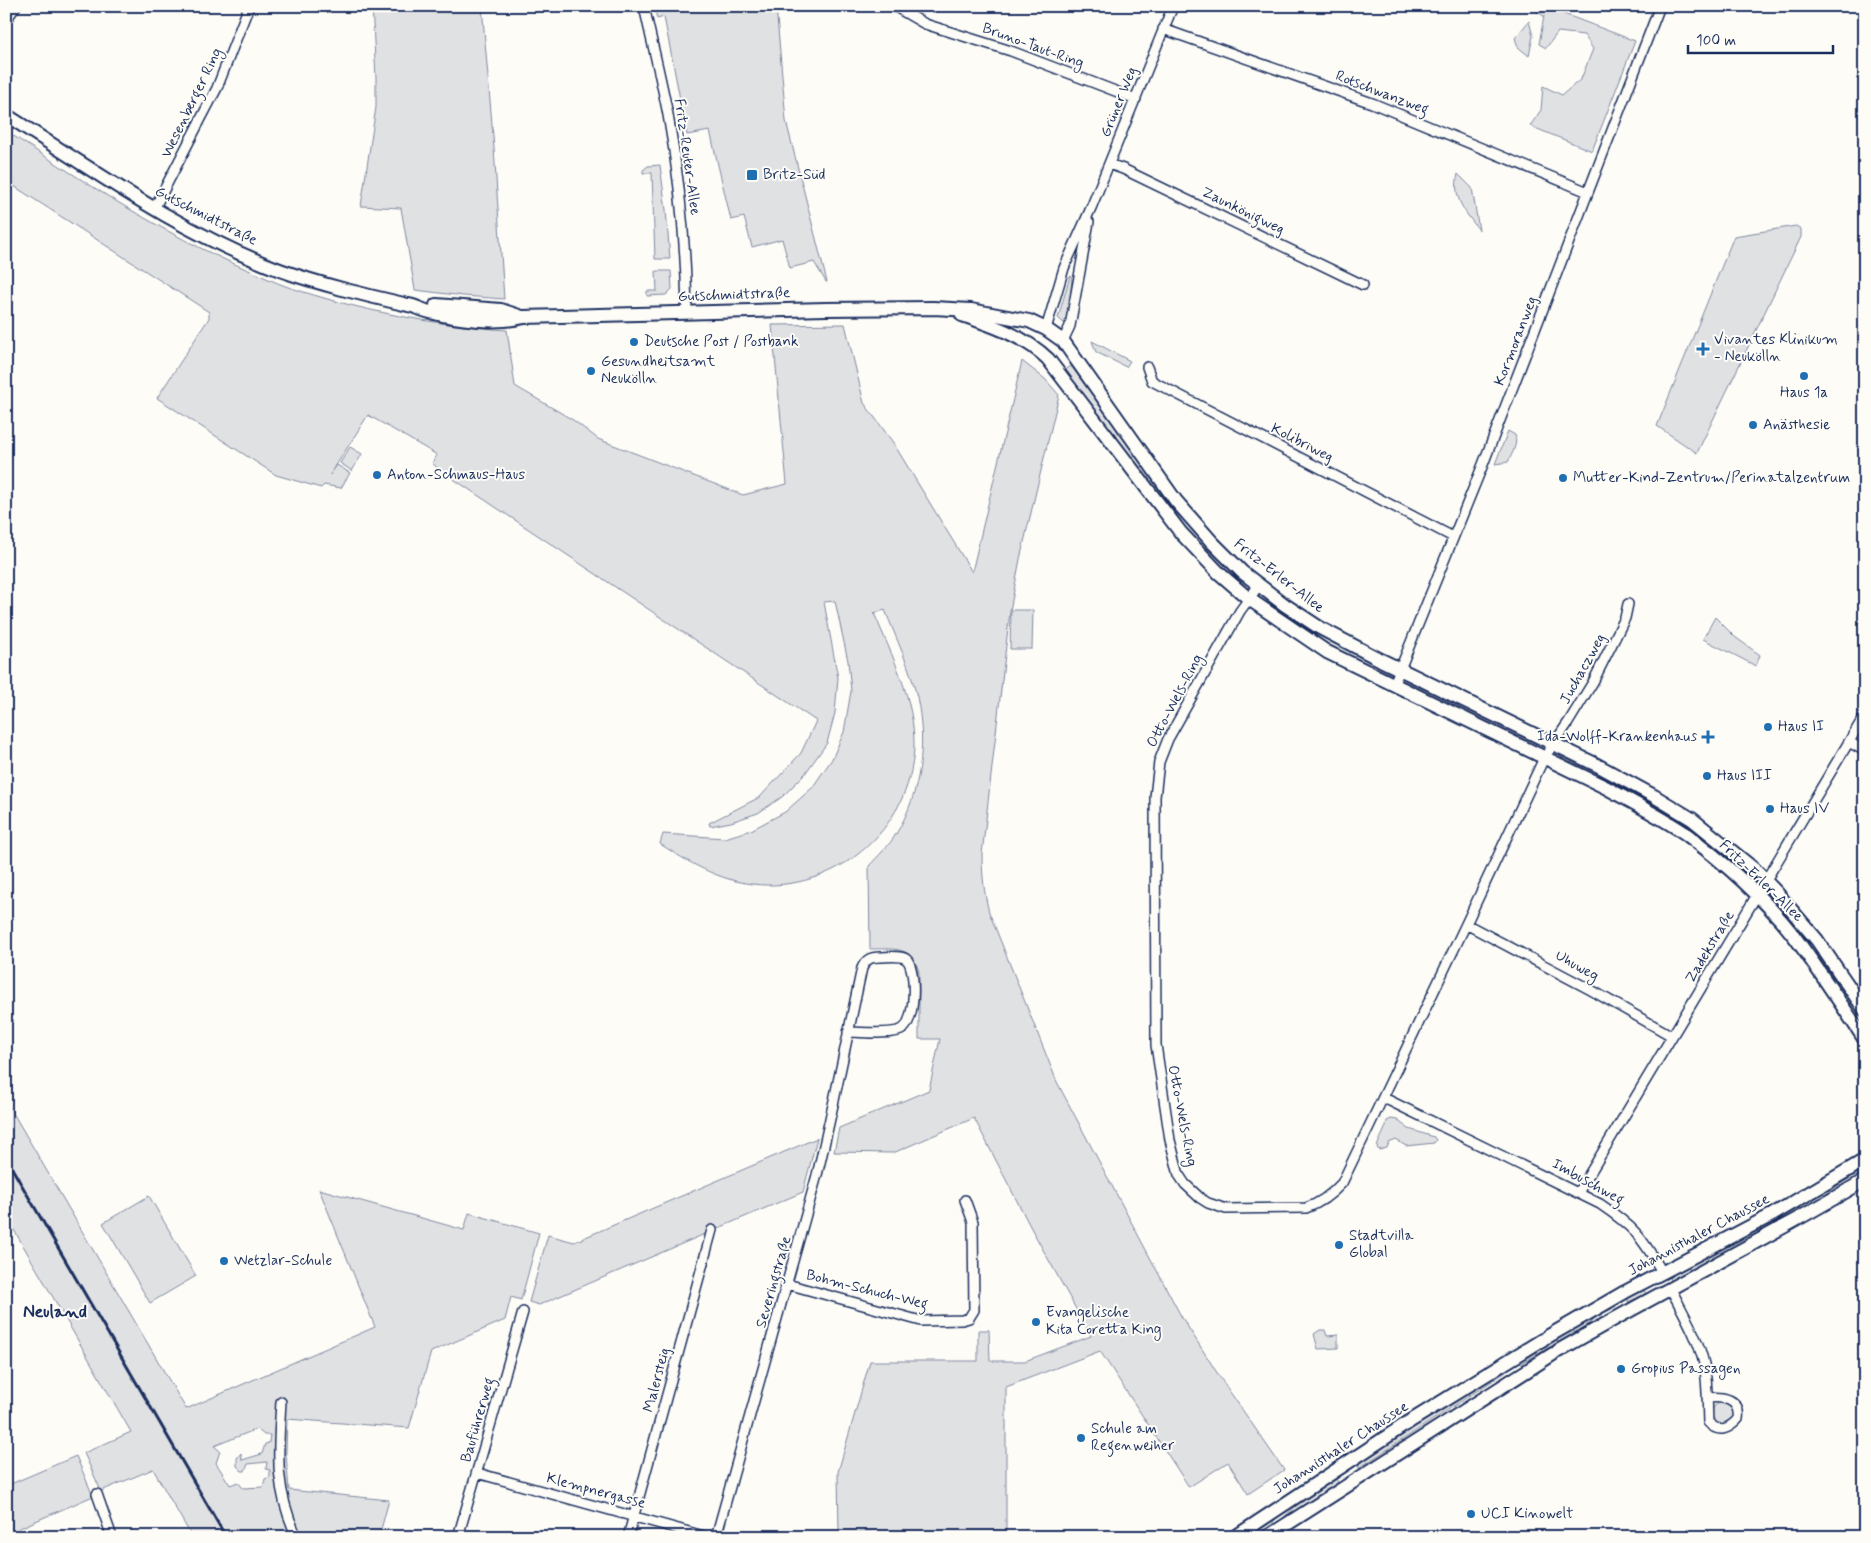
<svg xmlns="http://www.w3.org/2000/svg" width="1871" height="1543" font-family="Mynerve,sans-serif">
<rect width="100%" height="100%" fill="#fdfcf7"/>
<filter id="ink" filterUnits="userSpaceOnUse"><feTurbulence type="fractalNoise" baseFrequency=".02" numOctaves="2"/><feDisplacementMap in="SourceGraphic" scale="10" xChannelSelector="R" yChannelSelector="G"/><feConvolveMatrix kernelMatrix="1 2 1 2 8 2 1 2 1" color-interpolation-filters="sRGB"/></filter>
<g filter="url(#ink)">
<!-- green -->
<path fill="#e0e1e3" stroke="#7e88a0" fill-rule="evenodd" d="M 372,6 L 482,6 L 494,148 L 504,299 L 464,296 L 415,290 L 401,208 L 361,206 L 376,107 L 376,78 Z
M 654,6 L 776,6 L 786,121 L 827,282 L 826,282 L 814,262 L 790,268 L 782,239 L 752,247 L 744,217 L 731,220 L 710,131 L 687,135 L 664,17 L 657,19 Z
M 1537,6 L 1543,6 L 1635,41 L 1592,151 L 1530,126 L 1541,110 L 1543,86 L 1562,95 L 1581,79 L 1593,49 L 1584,35 L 1558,32 L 1546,48 L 1539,44 L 1544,16 L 1537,12 Z
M 1529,21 L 1533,36 L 1529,56 L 1518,47 L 1515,38 Z
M 6,131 C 83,181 161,233 246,269 C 260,275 274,282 288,287 C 358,310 433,325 507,330 L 515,386 L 573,420 L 598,439 L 743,495 L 787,484 L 772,325 L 845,324 L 864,403 L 892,441 L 972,572 L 1022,361 L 1045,379 L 1059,395 L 1020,559 L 1010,611 L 982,854 C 982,874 984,893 989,912 L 1057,1082 L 1181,1316 L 1221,1379 L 1284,1470 L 1248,1494 L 1228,1462 L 1189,1487 L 1100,1351 L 1006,1387 L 1006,1537 L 872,1537 L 871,1532 L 839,1533 L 838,1472 L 870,1361 L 978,1361 L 978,1330 L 989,1330 L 990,1361 L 1025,1361 L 1091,1336 L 1031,1228 L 974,1118 L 893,1153 L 834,1152 L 839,1128 L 929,1090 L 940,1039 L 919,1039 L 919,972 C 912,945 893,949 870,949 L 869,866 C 878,856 889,846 896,834 C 921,793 927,743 917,697 C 910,667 896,638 885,610 L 874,613 C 892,656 915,699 914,747 C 911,830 834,894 752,884 C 718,880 688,862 660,844 L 663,834 L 725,838 L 751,830 L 785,812 L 812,788 L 832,759 L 844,732 L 851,691 L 848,661 L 835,601 L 824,602 L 838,678 L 835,713 L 827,743 L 804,775 L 782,797 L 758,813 L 731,822 L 710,826 L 709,823 L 760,797 L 801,753 L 816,721 L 440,470 L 432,463 L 437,455 L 368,415 L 330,475 L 337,465 L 350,473 L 341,488 L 324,485 L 321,488 L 276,475 L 157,398 L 209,318 L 209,312 L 6,181 Z
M 660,165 L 666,210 L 670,259 L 655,259 L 652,173 L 643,173 L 643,170 L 648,166 Z
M 1458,174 L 1472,188 L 1479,230 C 1465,212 1452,198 1458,174 Z
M 1796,226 L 1801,229 L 1801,237 L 1697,453 L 1657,426 L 1734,236 Z
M 656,271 L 671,271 L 672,289 L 666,295 L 647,296 L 647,291 L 657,291 Z
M 1070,276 L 1072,277 L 1070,302 L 1065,324 L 1058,318 Z
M 1092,341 L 1130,361 L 1126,367 L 1096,352 Z
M 1071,366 L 1168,499 L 1237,572 L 1232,578 L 1197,544 L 1064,371 Z
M 1508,431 L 1515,435 C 1518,444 1512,454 1508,462 L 1495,464 Z
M 350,447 L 362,454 L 352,471 L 340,463 Z
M 1260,594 L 1374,662 L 1372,669 L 1334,649 L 1258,598 Z
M 1011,610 L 1033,610 L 1032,649 L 1010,649 Z
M 1715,617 L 1735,637 L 1760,655 L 1756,666 L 1703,639 Z
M 1415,682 L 1537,741 L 1534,747 L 1412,688 Z
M 1568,756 L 1626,785 L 1689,824 L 1749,872 L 1745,879 L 1564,763 Z
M 1776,899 L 1803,930 L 1843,986 L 1865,1019 L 1865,1032 L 1772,905 Z
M 6,1101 L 186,1409 L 375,1327 L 319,1189 L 464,1230 L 469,1213 L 539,1233 L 521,1300 L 511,1297 L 505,1320 L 431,1352 L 409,1428 L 287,1419 L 286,1454 L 289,1490 L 389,1500 L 379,1537 L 192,1537 L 153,1469 L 101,1491 L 84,1453 L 131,1432 L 6,1216 ZM 257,1429 L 264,1435 L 270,1435 L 269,1443 L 265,1444 L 262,1454 L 242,1460 L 241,1453 L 237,1458 L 237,1466 L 242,1471 L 245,1471 L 248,1464 L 267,1462 L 266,1469 L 270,1470 L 270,1477 L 265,1479 L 263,1487 L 243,1488 L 238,1482 L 230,1485 L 216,1463 L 220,1451 L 214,1446 Z
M 1391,1119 L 1397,1120 L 1409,1129 L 1434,1137 L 1436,1140 L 1434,1143 L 1406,1146 L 1396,1140 L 1389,1143 L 1387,1148 L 1379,1150 L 1377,1148 C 1379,1138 1385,1133 1387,1121 Z
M 817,1138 L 803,1192 L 539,1305 L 529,1302 L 548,1235 L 574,1242 Z
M 1865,1166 L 1865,1169 L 1831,1190 L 1812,1205 L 1670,1282 L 1669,1276 L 1671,1274 Z
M 149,1196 L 196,1276 L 150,1303 L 103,1223 Z
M 1643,1288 L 1646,1294 L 1628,1302 L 1628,1299 L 1635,1292 Z
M 1613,1306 L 1612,1309 L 1599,1315 L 1586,1326 L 1522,1363 L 1520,1362 L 1521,1359 L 1584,1323 L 1597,1313 Z
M 1320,1330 L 1325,1330 L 1327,1336 L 1338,1335 L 1338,1348 L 1318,1349 L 1314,1334 Z
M 1507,1369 L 1506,1372 L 1359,1468 L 1356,1462 Z
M1712 1413a11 11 0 1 1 22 0a11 11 0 1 1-22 0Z
M 76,1456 L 93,1496 L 6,1534 L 6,1486 Z
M 1336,1479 L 1338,1482 L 1337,1483 L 1283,1518 L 1297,1505 Z
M 1278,1516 L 1273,1522 L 1273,1525 L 1256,1537 L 1243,1537 Z"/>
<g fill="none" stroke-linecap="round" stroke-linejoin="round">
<defs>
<path id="street" d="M 644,6 C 652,43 661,78 668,115 C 680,180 686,247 687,313
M 894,6 L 925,24 L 1011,51 L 1136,99
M 6,20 L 16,6
M 1163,29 L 1372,103 L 1588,192
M 1109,164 L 1123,169 L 1363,285
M 154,209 L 217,88 L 249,6
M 1046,329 L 1064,268 L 1091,208 L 1173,6
M 1063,341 L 1070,326 L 1089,222
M 1147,367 L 1152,381 L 1453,537
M 1259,585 L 1240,611 L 1168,739 L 1159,762 L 1155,797 L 1156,1045 L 1170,1140 L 1179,1175 L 1185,1184 L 1200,1198 L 1208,1203 L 1226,1209 L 1306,1208 C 1321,1203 1331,1195 1342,1183 L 1466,924 L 1544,758 L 1568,723 L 1593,682 L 1625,618 L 1628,604
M 1394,684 L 1482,467 L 1660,6
M 1849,742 L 1865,751
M 1466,924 L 1591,990 L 1672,1036
M 1384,1098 L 1600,1204 C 1634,1227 1642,1237 1662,1272
M 1578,1193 L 1865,715
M 787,1284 L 921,1321 L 962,1320 L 969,1318 L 974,1310 L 973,1222 L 965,1200
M 1671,1289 C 1683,1313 1698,1337 1704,1364 C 1708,1383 1707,1403 1708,1422 C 1718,1434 1729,1429 1738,1419 C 1741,1399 1723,1396 1707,1398
M 281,1402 C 278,1453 274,1488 297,1537
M 477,1473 L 707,1537
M 97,1494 L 112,1537
M 458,1537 L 523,1312
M 628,1537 L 712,1230
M 716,1537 L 817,1175 C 834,1106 847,1037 862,968 C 866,959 871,957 880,957 C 888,957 900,955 906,959 C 917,967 916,1024 901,1030 C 889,1035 862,1032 848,1032"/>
<path id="secondary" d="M 6,115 C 95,171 181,233 280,270 C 322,285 365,295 408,305 C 415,306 422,310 430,312 C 456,319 497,324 524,317 L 826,309 L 933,308 L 971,310 L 1029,321 L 1046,329 L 1063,341 L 1176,501 L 1212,542 L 1242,572 L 1285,605 L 1320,628 L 1381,660 L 1597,765 L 1654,796 L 1692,819 L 1755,870 L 1776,892 L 1817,940 L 1865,1010
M 436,305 L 501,310 L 522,317
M 962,315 C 994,326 1024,336 1048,359 L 1181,533 L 1219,573 L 1249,599 L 1327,652 L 1607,788 C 1633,803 1661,817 1686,834 C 1725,863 1764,898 1794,936 C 1819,970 1842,1005 1865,1040
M 1547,1337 L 1625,1292 L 1772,1215 L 1865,1160
M 1558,1351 C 1659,1292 1764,1241 1865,1180
M 1235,1537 L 1409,1422 L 1542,1340
M 1267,1537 L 1553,1354"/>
</defs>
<!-- street casing -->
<use href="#street" stroke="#1b2f5e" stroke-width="12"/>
<!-- secondary casing -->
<use href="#secondary" stroke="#1b2f5e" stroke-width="16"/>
<!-- street -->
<use href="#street" stroke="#fdfcf7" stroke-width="9"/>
<!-- secondary -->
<use href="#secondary" stroke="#fdfcf7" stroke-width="12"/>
<!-- rail -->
<path stroke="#1b2f5e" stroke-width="3" d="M 6,1158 L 226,1537"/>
</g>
</g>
<!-- markers -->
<g fill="#1f6fb2" stroke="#fdfcf7" stroke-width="2">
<rect x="746" y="169" width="12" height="12" rx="2.5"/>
<circle cx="634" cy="342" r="5"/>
<path d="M1700.5 341.5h5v5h5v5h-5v5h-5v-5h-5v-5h5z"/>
<circle cx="591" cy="371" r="5"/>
<circle cx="1804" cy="376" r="5"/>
<circle cx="1753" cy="425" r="5"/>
<circle cx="377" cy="475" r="5"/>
<circle cx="1563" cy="478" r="5"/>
<circle cx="1768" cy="727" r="5"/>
<path d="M1705.5 729.5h5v5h5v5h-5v5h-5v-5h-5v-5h5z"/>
<circle cx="1707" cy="776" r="5"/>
<circle cx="1770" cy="809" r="5"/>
<circle cx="1339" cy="1245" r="5"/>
<circle cx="224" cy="1261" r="5"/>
<circle cx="1036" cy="1322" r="5"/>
<circle cx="1621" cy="1369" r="5"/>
<circle cx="1081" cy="1438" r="5"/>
<circle cx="1471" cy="1514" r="5"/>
</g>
<g text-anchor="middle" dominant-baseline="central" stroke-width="4" stroke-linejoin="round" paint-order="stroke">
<!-- street labels -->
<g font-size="15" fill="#1b2f5e" stroke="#fdfcf7">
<text transform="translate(1033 46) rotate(20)">Bruno-Taut-Ring</text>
<text transform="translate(1382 93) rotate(21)">Rotschwanzweg</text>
<text transform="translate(1119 102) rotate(-68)">Grüner Weg</text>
<text transform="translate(192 103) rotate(-64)">Wesenberger Ring</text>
<text transform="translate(687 157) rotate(82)">Fritz-Reuter-Allee</text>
<text transform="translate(1243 211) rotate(26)">Zaunkönigweg</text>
<text transform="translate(206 216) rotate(27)">Gutschmidtstraße</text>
<text transform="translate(734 295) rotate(-2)">Gutschmidtstraße</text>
<text transform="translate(1516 341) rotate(-69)">Kormoranweg</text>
<text transform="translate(1302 443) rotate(27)">Kolibriweg</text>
<text transform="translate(1279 576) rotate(38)">Fritz-Erler-Allee</text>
<text transform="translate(1583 669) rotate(-61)">Juchaczweg</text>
<text transform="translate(1175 701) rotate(-62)">Otto-Wels-Ring</text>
<text transform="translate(1761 881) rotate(44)">Fritz-Erler-Allee</text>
<text transform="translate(1710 947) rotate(-59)">Zadekstraße</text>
<text transform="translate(1577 966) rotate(29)">Uhuweg</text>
<text transform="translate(1182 1116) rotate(79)">Otto-Wels-Ring</text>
<text transform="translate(1588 1182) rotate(29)">Imbuschweg</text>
<text transform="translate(1699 1235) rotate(-28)">Johannisthaler Chaussee</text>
<text transform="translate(774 1282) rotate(-74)">Severingstraße</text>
<text transform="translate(867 1290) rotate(14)">Bohm-Schuch-Weg</text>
<text transform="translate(657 1380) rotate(-75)">Malersteig</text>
<text transform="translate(478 1420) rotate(-74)">Bauführerweg</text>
<text transform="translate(1341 1448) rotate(-33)">Johannisthaler Chaussee</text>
<text transform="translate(596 1491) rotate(15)">Klempnergasse</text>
</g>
<!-- poi labels -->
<g font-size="15" fill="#1b2f5e" stroke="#fdfcf7" text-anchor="start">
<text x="763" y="175">Britz-Süd</text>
<text x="1714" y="340">Vivantes Klinikum<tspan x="1714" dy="17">- Neukölln</tspan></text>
<text x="644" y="342">Deutsche Post / Postbank</text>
<text x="601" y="362">Gesundheitsamt<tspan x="601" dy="17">Neukölln</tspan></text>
<text x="1804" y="393" text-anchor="middle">Haus 1a</text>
<text x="1763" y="425">Anästhesie</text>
<text x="387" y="475">Anton-Schmaus-Haus</text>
<text x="1573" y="478">Mutter-Kind-Zentrum/Perinatalzentrum</text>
<text x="1778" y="727">Haus II</text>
<text x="1697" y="737" text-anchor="end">Ida-Wolff-Krankenhaus</text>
<text x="1717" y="776">Haus III</text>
<text x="1780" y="809">Haus IV</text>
<text x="1349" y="1236">Stadtvilla<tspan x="1349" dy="17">Global</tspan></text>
<text x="234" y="1261">Wetzlar-Schule</text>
<text x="1046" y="1313">Evangelische<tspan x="1046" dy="17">Kita Coretta King</tspan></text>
<text x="1631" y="1369">Gropius Passagen</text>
<text x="1091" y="1429">Schule am<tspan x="1091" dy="17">Regenweiher</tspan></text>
<text x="1481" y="1514">UCI Kinowelt</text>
</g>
<!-- quarter labels -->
<g font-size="18" font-weight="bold" fill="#1b2f5e" stroke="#fdfcf7">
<text x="55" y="1312">Neuland</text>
</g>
</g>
<!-- margin -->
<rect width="1871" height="1543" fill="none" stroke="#fdfcf7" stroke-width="25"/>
<rect x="12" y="12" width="1846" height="1518" fill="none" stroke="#1b2f5e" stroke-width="2" filter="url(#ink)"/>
<!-- scale -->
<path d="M1688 45v8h145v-8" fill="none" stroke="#1b2f5e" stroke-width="2.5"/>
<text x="1696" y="45" font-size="15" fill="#1b2f5e" stroke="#fdfcf7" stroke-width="4" paint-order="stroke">100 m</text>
</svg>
